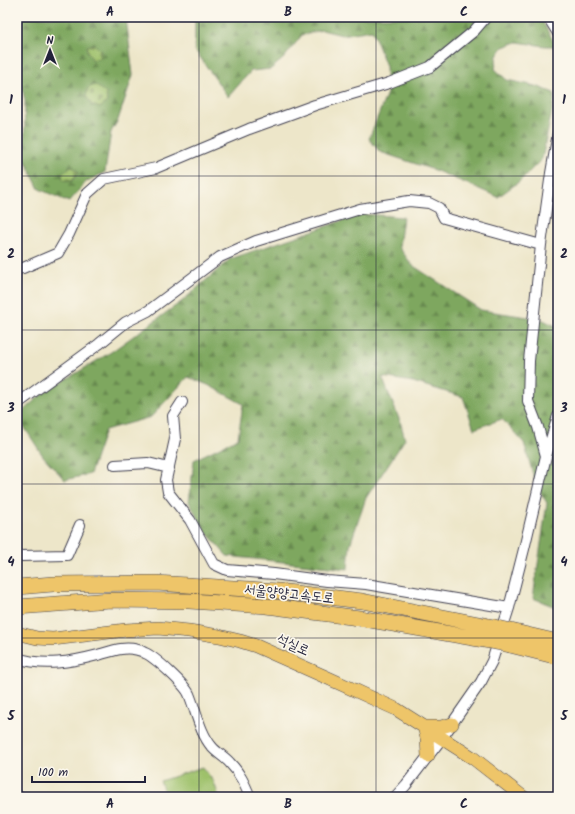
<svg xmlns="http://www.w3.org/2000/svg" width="575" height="814" font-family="Kalam,'Poor Story',sans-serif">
<defs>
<pattern id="forest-firs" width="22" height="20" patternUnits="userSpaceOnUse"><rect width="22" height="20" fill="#7ea75e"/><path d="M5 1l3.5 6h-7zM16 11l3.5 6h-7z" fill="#67884f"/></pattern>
<pattern id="cemetery-stones" width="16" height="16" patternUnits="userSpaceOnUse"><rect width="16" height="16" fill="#9ec16a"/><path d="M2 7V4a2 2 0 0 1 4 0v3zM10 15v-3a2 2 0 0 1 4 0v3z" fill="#809c58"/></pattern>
</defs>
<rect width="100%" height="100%" fill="#fbf7ec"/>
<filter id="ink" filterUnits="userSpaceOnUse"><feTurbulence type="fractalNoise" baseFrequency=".025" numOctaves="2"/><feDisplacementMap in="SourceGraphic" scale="8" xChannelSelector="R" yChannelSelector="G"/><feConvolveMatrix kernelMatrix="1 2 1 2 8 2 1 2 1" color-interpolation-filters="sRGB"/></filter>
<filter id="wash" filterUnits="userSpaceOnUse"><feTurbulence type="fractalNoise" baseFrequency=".012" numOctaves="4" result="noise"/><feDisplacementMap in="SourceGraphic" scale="16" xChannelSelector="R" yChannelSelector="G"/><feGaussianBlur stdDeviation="0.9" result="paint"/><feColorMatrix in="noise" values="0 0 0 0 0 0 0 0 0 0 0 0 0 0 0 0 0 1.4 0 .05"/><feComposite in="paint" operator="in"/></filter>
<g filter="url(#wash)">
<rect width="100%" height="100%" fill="#ede6c9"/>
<!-- grass -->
<path fill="#9ec16a" stroke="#607252" d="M 203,767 L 214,782 L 219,797 L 166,797 L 160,781 Z"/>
<!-- forest -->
<path fill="url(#forest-firs)" stroke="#50644c" d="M 17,17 L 126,17 L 133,75 L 118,120 L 111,132 L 105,172 L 86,182 L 69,202 L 39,189 L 24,158 L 25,101 L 21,83 L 17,81 Z
M 195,17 L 540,17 L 556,46 L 545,46 L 517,42 L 503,47 L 497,56 L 495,69 L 507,80 L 536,86 L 554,93 L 554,101 L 542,159 L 520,181 L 498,197 L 437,171 L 380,152 L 369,139 L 387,93 L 386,66 L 372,30 L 342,35 L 322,30 L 302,35 L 284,58 L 271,69 L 251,71 L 228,97 L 195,50 Z
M 362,214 L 403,217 L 399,247 L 412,265 L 481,310 L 541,319 L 558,327 L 558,604 L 555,607 L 533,598 L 547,503 L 536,485 L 524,443 L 502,419 L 474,429 L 463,397 L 413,382 L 382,377 L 400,421 L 405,439 L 366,498 L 350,545 L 348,569 L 227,556 L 205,531 L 189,502 L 194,460 L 238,438 L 243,404 L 208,385 L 188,377 L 151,417 L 105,430 L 90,474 L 65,480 L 43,456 L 17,416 L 42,394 L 111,352 L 181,302 L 230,259 Z"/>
<!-- cemetery -->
<path fill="url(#cemetery-stones)" stroke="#607252" d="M 94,44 L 101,51 L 100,58 L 93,60 L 87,52 L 87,46 Z
M 95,85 L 106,93 L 107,102 L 100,108 L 92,105 L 86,96 L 88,88 Z
M 71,166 L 79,172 L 72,181 L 63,180 L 62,174 Z"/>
</g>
<g filter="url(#ink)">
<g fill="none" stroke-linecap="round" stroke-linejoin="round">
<defs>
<path id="minor" d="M 548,17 L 558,33
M 17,269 L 23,268 L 58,253 L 69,234 L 87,194 L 104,179 L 156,168 L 249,129 L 315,105 L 389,83 L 430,67 L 474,31 L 486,17
M 182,402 L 173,416 L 175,439 L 166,480 L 168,492 L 190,520 L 214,564 L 227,570 L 274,574 L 327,581 L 366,584 L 509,608
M 17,404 L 99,344 L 126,322 L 148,311 L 220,257 L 256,241 L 360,209 L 409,201 L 429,203 L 439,208 L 444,218 L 541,245
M 546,456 L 558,416
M 115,465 L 148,463 L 169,468
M 17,554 L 21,556 L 67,555 L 80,525
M 17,658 C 44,667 71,662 98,655 C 105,653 114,650 121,649 C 129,648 138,649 145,653 C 155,657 185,685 189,694 C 196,711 200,733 212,747 C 217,753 225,757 230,763 C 240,773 245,785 250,797
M 17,795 L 18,797
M 395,797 L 406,785 L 442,738 L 481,682 L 492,661 L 509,608 L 524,549 L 546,456 L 538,427 L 528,401 L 529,361 L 541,245 L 551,173 L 558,133"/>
<path id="major" d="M 17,633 L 37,638 L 53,639 L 126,630 L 158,628 L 189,631 L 219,636 L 240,641 L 256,646 L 328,678 L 396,709 L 473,758 L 523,797
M 424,727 L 427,738 L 428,756
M 424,727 L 441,727 L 452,724"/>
<path id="highway" d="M 17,587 L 53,584 L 156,583 L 278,591 L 362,601 L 494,627
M 17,607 L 111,600 L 189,601 L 267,606 L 359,618 L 490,641
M 515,632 L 558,642
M 510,645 L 558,657"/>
</defs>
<!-- minor casing -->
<use href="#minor" stroke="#403f50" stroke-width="12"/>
<!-- major casing -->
<use href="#major" stroke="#403f50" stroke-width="14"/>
<!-- highway casing -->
<use href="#highway" stroke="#403f50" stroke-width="16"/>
<!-- minor -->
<use href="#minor" stroke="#fff" stroke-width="10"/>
<!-- major -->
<use href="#major" stroke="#eec569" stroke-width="13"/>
<!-- highway -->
<use href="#highway" stroke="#eec569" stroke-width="15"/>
<defs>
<path id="highway-bridge" d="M 494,627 L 515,632
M 490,641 L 510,645"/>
</defs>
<!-- highway-bridge casing -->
<use href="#highway-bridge" stroke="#403f50" stroke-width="16" stroke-linecap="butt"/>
<!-- highway-bridge -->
<use href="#highway-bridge" stroke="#eec569" stroke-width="15"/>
</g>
</g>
<!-- grid -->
<path fill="none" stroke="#22223b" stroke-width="1" stroke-opacity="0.55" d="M 199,17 L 199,797M 376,17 L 376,797M 17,176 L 558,176M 17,330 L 558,330M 17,484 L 558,484M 17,638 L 558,638"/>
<g text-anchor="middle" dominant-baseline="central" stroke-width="3.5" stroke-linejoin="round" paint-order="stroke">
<!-- street labels -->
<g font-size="14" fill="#22223b" stroke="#fbf7ec">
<text transform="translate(289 594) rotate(6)">서울양양고속도로</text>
<text transform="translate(293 645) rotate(24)">석실로</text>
</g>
</g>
<!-- margin -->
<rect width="575" height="814" fill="none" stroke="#fbf7ec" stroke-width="44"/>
<!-- north arrow -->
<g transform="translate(50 50)" stroke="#fbf7ec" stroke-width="3" paint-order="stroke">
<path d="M0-3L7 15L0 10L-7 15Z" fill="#22223b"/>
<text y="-6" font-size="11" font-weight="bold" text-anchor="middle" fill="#22223b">N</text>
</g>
<!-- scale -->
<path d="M32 776v6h113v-6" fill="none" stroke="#22223b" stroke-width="2"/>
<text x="38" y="776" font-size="12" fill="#22223b" stroke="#fbf7ec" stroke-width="3" paint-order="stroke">100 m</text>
<rect x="22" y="22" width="531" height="770" fill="none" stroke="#22223b" stroke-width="1.5"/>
<g font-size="13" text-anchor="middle" font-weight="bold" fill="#22223b">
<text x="110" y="16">A</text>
<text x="288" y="16">B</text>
<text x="464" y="16">C</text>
<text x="11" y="104">1</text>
<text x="564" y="104">1</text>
<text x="11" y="258">2</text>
<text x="564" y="258">2</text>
<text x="11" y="412">3</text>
<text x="564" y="412">3</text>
<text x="11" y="566">4</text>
<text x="564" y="566">4</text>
<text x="11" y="720">5</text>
<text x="564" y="720">5</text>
<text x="110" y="808">A</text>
<text x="288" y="808">B</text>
<text x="464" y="808">C</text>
</g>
</svg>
